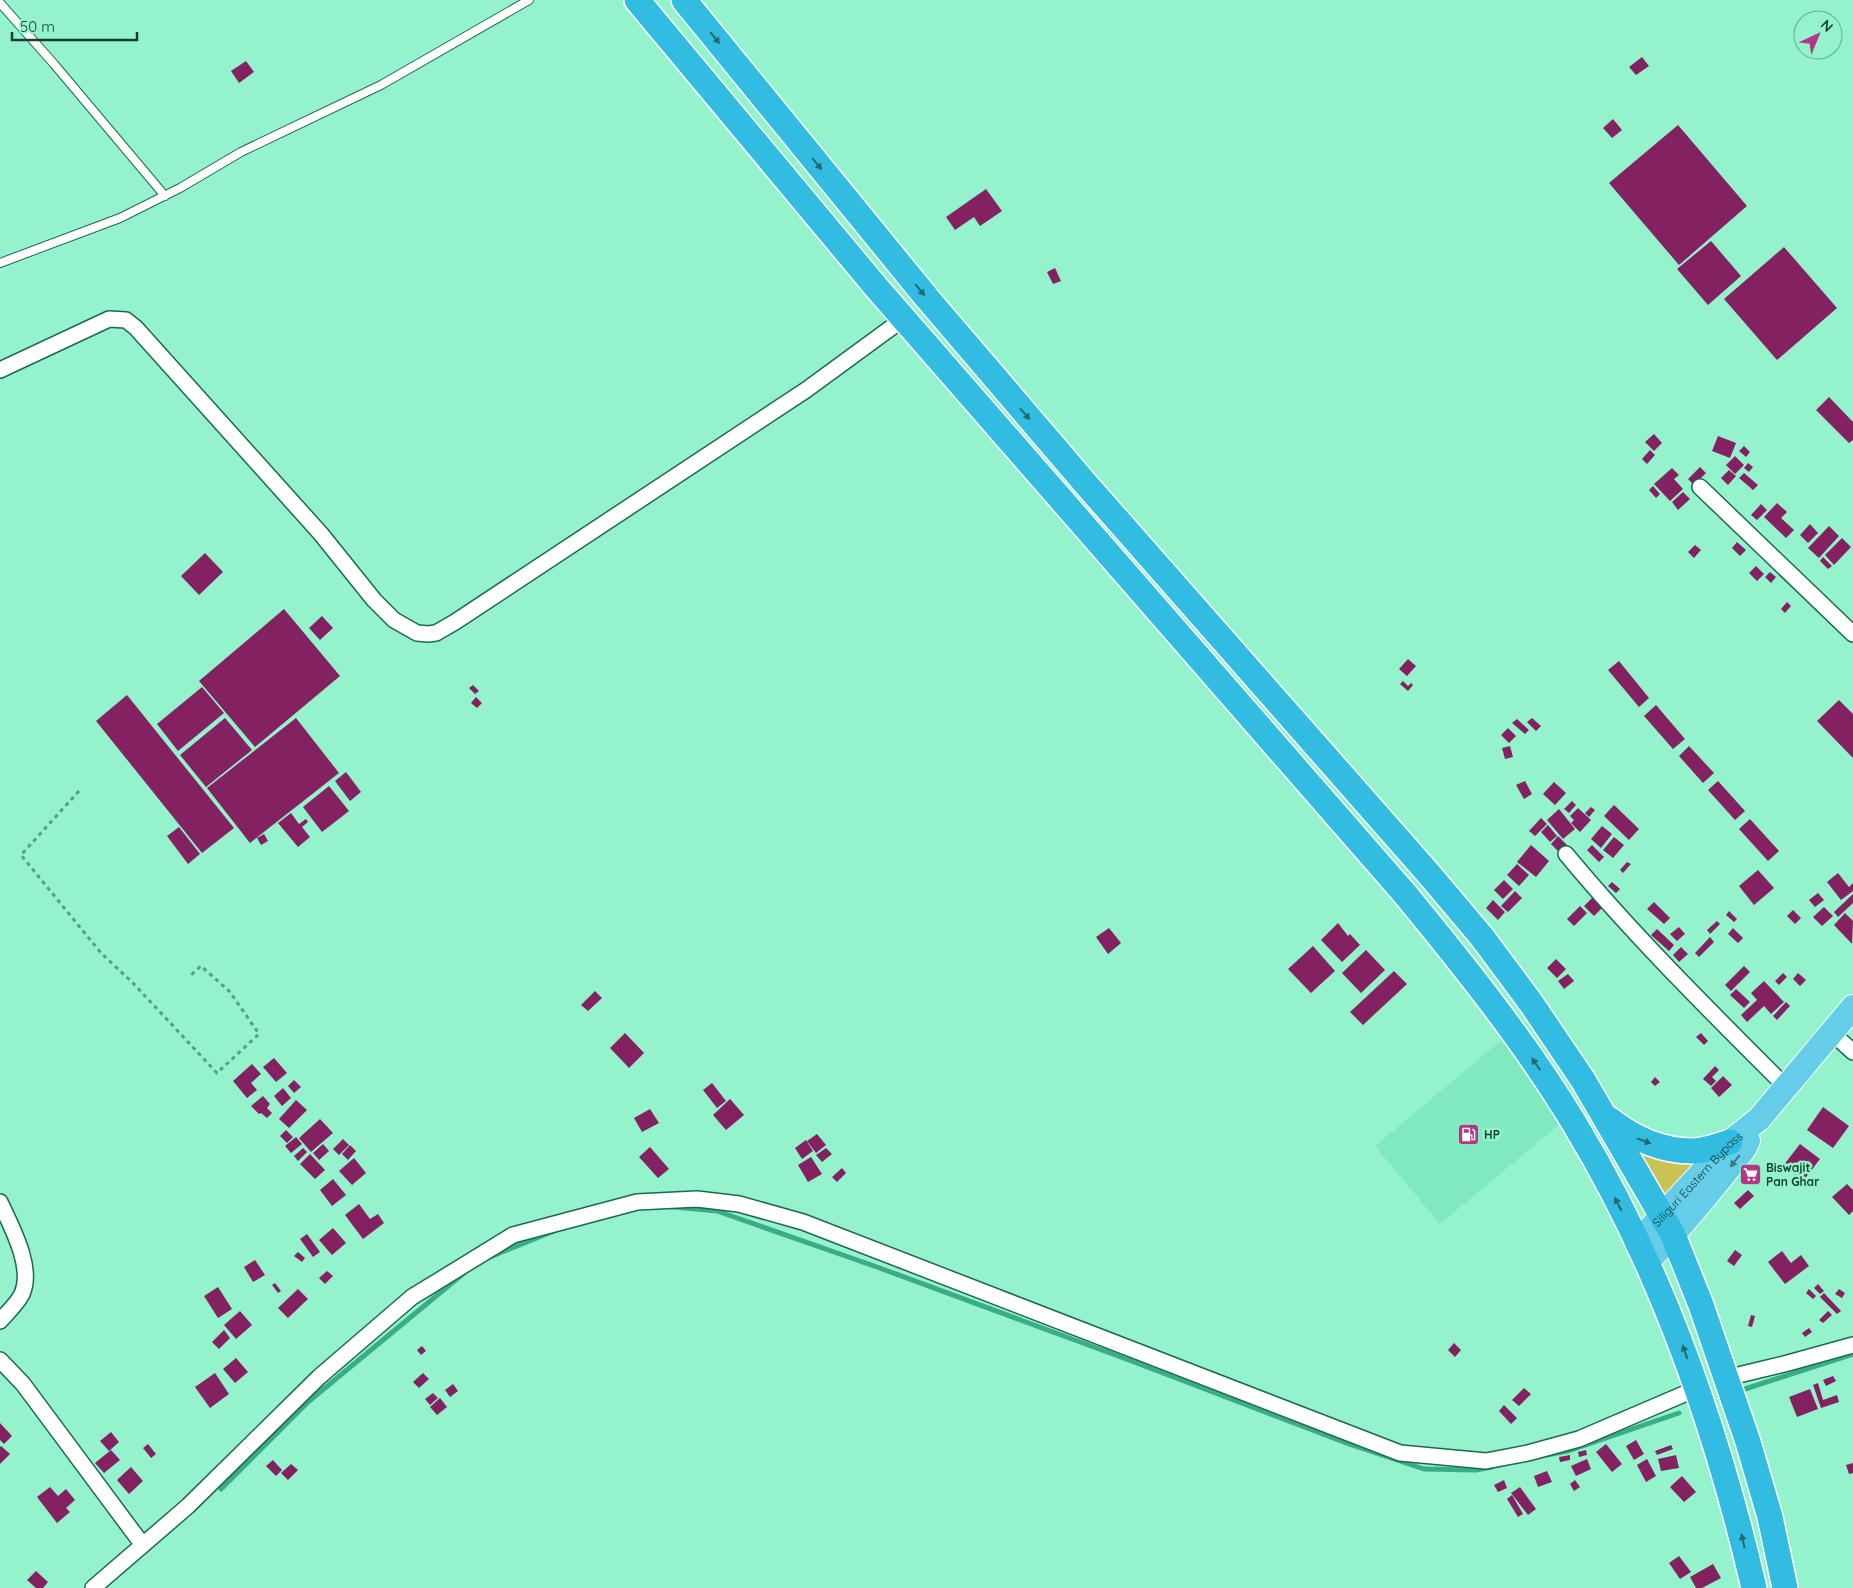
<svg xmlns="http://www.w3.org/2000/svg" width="1853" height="1588" font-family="Quicksand,sans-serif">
<rect width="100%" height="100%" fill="#94f3cd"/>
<!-- built -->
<path fill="#80e9bf" d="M 1504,1038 L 1561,1123 L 1440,1224 L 1375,1146 Z"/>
<!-- green -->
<path fill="#c9c356" d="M 1642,1152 L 1706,1156 L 1665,1196 L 1642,1154 Z"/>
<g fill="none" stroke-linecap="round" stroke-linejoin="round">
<!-- stream -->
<path stroke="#3aad86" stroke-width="5" d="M 674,1207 L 717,1211 L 877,1267 L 1129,1360 L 1349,1444 L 1424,1469 L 1476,1470 L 1492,1467
M 485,1259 L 554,1231
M 1742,1390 L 1853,1354
M 1546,1455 L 1568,1451 L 1679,1413
M 221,1489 L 308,1402 L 464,1273"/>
</g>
<!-- building -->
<path fill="#842160" d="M 1642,57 L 1649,66 L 1636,75 L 1629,67 Z
M 246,61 L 254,72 L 239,83 L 231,71 Z
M 1613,119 L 1622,130 L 1612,138 L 1603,128 Z
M 1678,125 L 1747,206 L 1679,265 L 1609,183 Z
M 986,189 L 1002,211 L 980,226 L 974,217 L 955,230 L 946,217 Z
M 1711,241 L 1741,276 L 1708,305 L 1677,269 Z
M 1784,247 L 1837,308 L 1777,360 L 1724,299 Z
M 1055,268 L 1061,281 L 1053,284 L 1047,272 Z
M 1829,397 L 1853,422 L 1853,440 L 1849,443 L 1816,410 Z
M 1654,434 L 1662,443 L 1654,451 L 1645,442 Z
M 1718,436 L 1736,443 L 1730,458 L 1712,451 Z
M 1744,446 L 1750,452 L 1746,457 L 1739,451 Z
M 1650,450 L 1655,455 L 1647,464 L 1642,459 Z
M 1735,456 L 1744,465 L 1735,474 L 1726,465 Z
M 1748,463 L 1753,467 L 1749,472 L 1744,468 Z
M 1700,467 L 1706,473 L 1694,485 L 1688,479 Z
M 1672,468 L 1679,475 L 1674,479 L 1683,489 L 1670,501 L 1654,484 Z
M 1729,470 L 1736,476 L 1728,485 L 1721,478 Z
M 1744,473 L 1758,485 L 1753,490 L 1739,478 Z
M 1653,486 L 1660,494 L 1656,498 L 1649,490 Z
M 1683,492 L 1690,499 L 1678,510 L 1672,502 Z
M 1777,503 L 1787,512 L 1781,518 L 1794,530 L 1786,538 L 1764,517 Z
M 1761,504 L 1767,510 L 1757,520 L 1751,515 Z
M 1810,524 L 1818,533 L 1808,543 L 1800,535 Z
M 1829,526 L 1839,536 L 1819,558 L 1808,548 Z
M 1842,538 L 1851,547 L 1834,565 L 1825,555 Z
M 1737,542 L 1746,550 L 1740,556 L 1732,548 Z
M 1695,545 L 1701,550 L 1694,558 L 1688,552 Z
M 205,553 L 223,572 L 199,595 L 181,576 Z
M 1823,557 L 1832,566 L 1828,569 L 1820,561 Z
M 1756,566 L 1764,574 L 1757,581 L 1749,573 Z
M 1770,572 L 1776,577 L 1771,583 L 1765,577 Z
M 1787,602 L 1791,606 L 1785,613 L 1781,609 Z
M 284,609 L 340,676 L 255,747 L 199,681 Z
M 322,616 L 333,628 L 320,640 L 309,628 Z
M 1408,659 L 1416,666 L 1407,676 L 1399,669 Z
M 1619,661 L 1649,698 L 1639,707 L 1608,670 Z
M 1403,681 L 1408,686 L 1411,683 L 1413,685 L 1408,691 L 1400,684 Z
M 473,685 L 479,691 L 475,694 L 469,688 Z
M 202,687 L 224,713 L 178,751 L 157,724 Z
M 127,695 L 234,828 L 202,853 L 96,721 Z
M 476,697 L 482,703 L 477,708 L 471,703 Z
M 1839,700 L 1853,714 L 1853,758 L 1817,721 Z
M 1656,705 L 1685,739 L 1673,749 L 1644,716 Z
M 225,718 L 252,750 L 206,787 L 180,755 Z
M 296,718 L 339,773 L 250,843 L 207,788 Z
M 1532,718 L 1541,726 L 1536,731 L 1527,722 Z
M 1517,719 L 1529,730 L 1525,734 L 1512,723 Z
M 1508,728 L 1516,736 L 1509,743 L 1501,735 Z
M 1510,746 L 1513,757 L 1505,759 L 1502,748 Z
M 1689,746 L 1714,773 L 1703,783 L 1679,756 Z
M 346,772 L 361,792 L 350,801 L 335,781 Z
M 1525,781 L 1532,794 L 1524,799 L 1516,785 Z
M 1718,781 L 1745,811 L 1735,820 L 1708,790 Z
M 1554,782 L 1566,793 L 1555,805 L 1543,794 Z
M 329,786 L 349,811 L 322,832 L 303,807 Z
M 1572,801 L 1576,805 L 1569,813 L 1564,809 Z
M 1614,805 L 1639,829 L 1629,840 L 1604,816 Z
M 1591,807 L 1595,810 L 1589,817 L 1585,813 Z
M 1578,808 L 1591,820 L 1580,832 L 1571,823 L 1574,820 L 1570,816 Z
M 1559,809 L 1575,829 L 1563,839 L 1547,820 Z
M 291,813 L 299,824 L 306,819 L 308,822 L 302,827 L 310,837 L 298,847 L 278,823 Z
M 1541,818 L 1547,824 L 1535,836 L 1529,831 Z
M 1750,819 L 1779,851 L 1768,861 L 1739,829 Z
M 1548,825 L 1557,836 L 1550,842 L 1541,832 Z
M 1602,826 L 1612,834 L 1601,848 L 1591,839 Z
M 179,827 L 200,854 L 188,864 L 167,836 Z
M 264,834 L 268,841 L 261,845 L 257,838 Z
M 1558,836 L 1569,847 L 1561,854 L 1551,844 Z
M 1614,837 L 1624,845 L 1613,858 L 1603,850 Z
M 1531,845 L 1549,861 L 1536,877 L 1517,862 Z
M 1592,845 L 1604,857 L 1599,862 L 1587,850 Z
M 1627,862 L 1631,864 L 1623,873 L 1620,870 Z
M 1517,864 L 1529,875 L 1519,886 L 1507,875 Z
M 1758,870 L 1774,888 L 1754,905 L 1739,886 Z
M 1838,873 L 1849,887 L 1853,883 L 1853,891 L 1841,900 L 1827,882 Z
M 1504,880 L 1513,889 L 1503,899 L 1494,890 Z
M 1612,882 L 1620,889 L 1616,893 L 1608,886 Z
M 1515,891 L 1522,898 L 1508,912 L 1501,906 Z
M 1818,893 L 1824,900 L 1815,907 L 1809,900 Z
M 1853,894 L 1853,903 L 1838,917 L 1834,912 Z
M 1595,895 L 1605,905 L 1594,916 L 1584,906 Z
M 1493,900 L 1505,912 L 1498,920 L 1486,908 Z
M 1654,902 L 1670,918 L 1664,924 L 1647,909 Z
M 1580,906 L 1587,913 L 1574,926 L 1567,919 Z
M 1824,907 L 1833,916 L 1822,926 L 1813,917 Z
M 1793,910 L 1801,918 L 1795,924 L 1787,916 Z
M 1729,911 L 1737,919 L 1734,922 L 1726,915 Z
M 1845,913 L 1853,921 L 1852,944 L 1834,925 Z
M 1717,921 L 1720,924 L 1710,934 L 1707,930 Z
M 1338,923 L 1348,936 L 1350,934 L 1360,945 L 1342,962 L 1321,940 Z
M 1679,927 L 1685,934 L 1677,941 L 1670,934 Z
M 1109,928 L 1121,943 L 1108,954 L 1096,937 Z
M 1733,928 L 1743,938 L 1738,943 L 1728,934 Z
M 1657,929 L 1674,945 L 1669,951 L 1651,935 Z
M 1710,937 L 1714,942 L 1699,957 L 1695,953 Z
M 1313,946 L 1335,971 L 1311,993 L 1288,969 Z
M 1681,947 L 1688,954 L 1679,962 L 1673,955 Z
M 1366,950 L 1385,970 L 1361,993 L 1342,973 Z
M 1556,959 L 1566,969 L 1557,978 L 1547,968 Z
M 1744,966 L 1750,972 L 1731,991 L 1725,985 Z
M 1394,971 L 1407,984 L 1363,1025 L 1350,1012 Z
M 1783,973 L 1787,977 L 1779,985 L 1775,981 Z
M 1798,973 L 1806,980 L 1800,986 L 1793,979 Z
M 1568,974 L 1574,981 L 1564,989 L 1558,981 Z
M 1764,981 L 1784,1002 L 1771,1014 L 1764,1006 L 1747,1022 L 1741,1015 L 1757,1000 L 1751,993 Z
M 1736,989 L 1750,1002 L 1744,1008 L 1730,995 Z
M 595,991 L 602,998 L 588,1011 L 581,1005 Z
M 1786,1002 L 1790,1006 L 1777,1020 L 1773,1016 Z
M 625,1033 L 644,1053 L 629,1068 L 610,1048 Z
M 1701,1033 L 1708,1041 L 1704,1045 L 1696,1037 Z
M 274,1058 L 287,1073 L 276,1082 L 263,1067 Z
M 252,1064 L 261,1074 L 251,1083 L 257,1090 L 247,1098 L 233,1081 Z
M 1715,1066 L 1719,1070 L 1712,1077 L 1716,1081 L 1711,1086 L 1703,1079 Z
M 1723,1076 L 1732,1085 L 1719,1097 L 1711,1088 Z
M 1655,1077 L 1660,1082 L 1655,1086 L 1651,1082 Z
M 294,1080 L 301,1087 L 294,1093 L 288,1086 Z
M 712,1083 L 726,1101 L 717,1108 L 703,1090 Z
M 283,1088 L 291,1098 L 282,1106 L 274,1096 Z
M 263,1096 L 270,1104 L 267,1108 L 272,1113 L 267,1118 L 261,1113 L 259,1114 L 251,1106 Z
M 730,1099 L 744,1115 L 726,1130 L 713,1115 Z
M 296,1100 L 307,1110 L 289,1128 L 279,1119 Z
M 1823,1107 L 1849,1126 L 1833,1148 L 1807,1130 Z
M 650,1109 L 659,1123 L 642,1132 L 634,1118 Z
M 320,1119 L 333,1133 L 311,1152 L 299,1138 Z
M 286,1130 L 293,1137 L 287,1143 L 280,1136 Z
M 817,1134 L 826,1145 L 816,1153 L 807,1141 Z
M 296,1137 L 302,1144 L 291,1153 L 285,1146 Z
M 343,1139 L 349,1145 L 339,1155 L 333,1149 Z
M 806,1140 L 813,1151 L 802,1159 L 795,1148 Z
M 323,1144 L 329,1151 L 319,1160 L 313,1153 Z
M 1800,1144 L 1820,1159 L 1803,1181 L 1783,1166 Z
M 350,1145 L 356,1151 L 348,1160 L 342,1154 Z
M 650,1147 L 669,1169 L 658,1178 L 639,1157 Z
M 303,1148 L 307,1152 L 298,1161 L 294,1156 Z
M 826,1148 L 832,1154 L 822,1162 L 816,1155 Z
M 310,1154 L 325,1170 L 315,1179 L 300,1164 Z
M 811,1157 L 822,1174 L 808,1182 L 798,1165 Z
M 354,1158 L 366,1173 L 352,1185 L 339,1171 Z
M 842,1168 L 846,1173 L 837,1182 L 832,1177 Z
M 333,1179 L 346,1195 L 332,1206 L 320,1190 Z
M 1847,1184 L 1853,1190 L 1853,1211 L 1849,1215 L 1832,1197 Z
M 1748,1190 L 1754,1196 L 1740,1209 L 1734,1203 Z
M 359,1204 L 370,1219 L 378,1214 L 384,1223 L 363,1239 L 345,1215 Z
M 333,1228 L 346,1243 L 332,1255 L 319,1240 Z
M 307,1234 L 320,1252 L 313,1257 L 300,1239 Z
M 1735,1250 L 1742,1255 L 1734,1266 L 1727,1261 Z
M 1782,1251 L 1791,1263 L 1801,1255 L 1809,1266 L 1785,1284 L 1768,1262 Z
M 298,1252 L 305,1258 L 302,1262 L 294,1256 Z
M 255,1260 L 265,1275 L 253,1282 L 244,1267 Z
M 327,1271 L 333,1276 L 325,1284 L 319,1278 Z
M 275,1283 L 281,1291 L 278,1293 L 272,1285 Z
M 1818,1284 L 1824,1291 L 1820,1294 L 1814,1288 Z
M 218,1287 L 232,1309 L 218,1318 L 204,1296 Z
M 298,1289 L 308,1299 L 288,1318 L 278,1308 Z
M 1809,1289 L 1816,1296 L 1813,1299 L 1806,1293 Z
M 1839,1289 L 1845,1293 L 1842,1298 L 1835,1294 Z
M 1824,1293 L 1841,1311 L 1837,1314 L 1820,1297 Z
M 240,1311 L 252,1325 L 236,1339 L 224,1325 Z
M 1828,1311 L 1832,1315 L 1823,1323 L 1819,1320 Z
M 1751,1315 L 1755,1316 L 1752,1327 L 1748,1326 Z
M 1809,1328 L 1812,1332 L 1805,1337 L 1802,1333 Z
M 224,1330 L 230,1338 L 219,1349 L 212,1342 Z
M 1454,1343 L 1461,1350 L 1455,1357 L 1448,1350 Z
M 422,1346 L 426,1351 L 421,1355 L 417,1350 Z
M 236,1358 L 248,1372 L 235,1383 L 223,1369 Z
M 215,1373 L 229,1394 L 210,1408 L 195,1387 Z
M 423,1373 L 429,1379 L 419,1388 L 413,1382 Z
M 1833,1376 L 1836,1381 L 1826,1386 L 1823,1380 Z
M 1818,1383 L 1823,1400 L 1837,1395 L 1839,1402 L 1821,1408 L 1813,1385 Z
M 453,1384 L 458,1391 L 450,1397 L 445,1390 Z
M 1524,1388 L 1531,1394 L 1519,1406 L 1512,1400 Z
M 1810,1389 L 1818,1409 L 1797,1417 L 1789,1397 Z
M 433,1393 L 438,1398 L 430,1405 L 425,1399 Z
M 440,1398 L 447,1407 L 437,1415 L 430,1407 Z
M 1504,1405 L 1517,1418 L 1511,1424 L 1499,1411 Z
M 0,1423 L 12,1436 L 4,1444 L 0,1440 Z
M 111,1432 L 119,1442 L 109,1451 L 100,1441 Z
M 1636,1440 L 1644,1454 L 1634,1460 L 1626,1446 Z
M 148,1444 L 156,1454 L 151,1458 L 143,1448 Z
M 1606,1444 L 1622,1464 L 1612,1472 L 1596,1452 Z
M 1671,1445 L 1673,1449 L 1657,1455 L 1655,1451 Z
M 1,1446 L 10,1454 L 0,1464 L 0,1447 Z
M 111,1450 L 120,1460 L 104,1473 L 95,1463 Z
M 1586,1450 L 1587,1455 L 1579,1457 L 1578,1452 Z
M 1570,1455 L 1570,1460 L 1560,1462 L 1559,1457 Z
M 1676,1455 L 1679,1468 L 1661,1471 L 1658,1459 Z
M 1587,1459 L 1591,1469 L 1576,1476 L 1571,1466 Z
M 1647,1459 L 1656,1476 L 1646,1482 L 1637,1465 Z
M 273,1460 L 282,1470 L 276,1476 L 266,1466 Z
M 1853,1463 L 1853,1473 L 1849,1474 L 1846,1465 Z
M 291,1464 L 298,1470 L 288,1480 L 281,1473 Z
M 131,1467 L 143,1481 L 129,1494 L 117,1480 Z
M 1547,1471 L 1552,1482 L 1538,1487 L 1534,1476 Z
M 1682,1476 L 1696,1492 L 1684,1502 L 1670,1487 Z
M 1504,1480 L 1507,1488 L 1498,1492 L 1494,1485 Z
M 1575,1480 L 1580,1487 L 1574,1491 L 1570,1484 Z
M 50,1487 L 58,1496 L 66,1489 L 75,1500 L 66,1508 L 70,1512 L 57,1523 L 37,1497 Z
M 1520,1487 L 1536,1509 L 1528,1515 L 1511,1493 Z
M 1512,1495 L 1523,1514 L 1518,1517 L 1507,1499 Z
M 1679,1556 L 1691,1572 L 1680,1579 L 1669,1563 Z
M 1713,1564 L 1721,1578 L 1702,1588 L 1696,1588 L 1690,1577 Z
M 36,1571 L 48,1582 L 43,1588 L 36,1588 L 27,1580 Z"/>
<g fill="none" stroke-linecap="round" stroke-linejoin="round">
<defs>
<path id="service" d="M 0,3 L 54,64 L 165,196
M 0,263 L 120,218 L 180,188 L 241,152 L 381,85 L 529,0"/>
<path id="minor" d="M 0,370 L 109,319 L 126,320 L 136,328 L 321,534 L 374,600 L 394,620 L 417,633 L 428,634 L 436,633 L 455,622 L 806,390 L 903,319
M 1700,487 L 1853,634
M 1566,854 C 1634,936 1710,1011 1786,1087
M 1831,1032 L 1853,1052
M 0,1202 C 11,1226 34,1267 22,1294 C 17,1304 7,1313 0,1321
M 0,1360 L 23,1384 L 142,1544
M 1726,1378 L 1788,1363 L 1853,1345
M 93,1588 L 188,1506 L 319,1377 L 412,1297 L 513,1235 L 637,1202 L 697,1199 L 739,1204 L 803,1222 L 1400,1453 L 1486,1461 L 1528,1453 L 1579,1439 L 1698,1388"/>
<g id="primary">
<path id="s1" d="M 1637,1243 L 1730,1142 L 1759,1119 L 1853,1007"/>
<path d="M 1647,1262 C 1682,1227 1713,1188 1744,1149 L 1748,1141"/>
</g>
<path id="trunk" d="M 637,0 L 876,287 L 1405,894 C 1465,967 1525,1042 1574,1123 C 1661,1266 1716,1425 1754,1588
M 684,0 L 927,298 L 1085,483 L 1428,873 L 1482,937 L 1531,1003 L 1583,1080 L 1673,1235 L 1701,1305 L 1748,1442 L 1770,1517 L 1785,1588
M 1609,1119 C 1633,1138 1661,1151 1692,1151 C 1705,1151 1718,1146 1730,1142"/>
</defs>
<!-- service casing -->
<use href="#service" stroke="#1c694f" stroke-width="10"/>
<!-- minor casing -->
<use href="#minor" stroke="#1c694f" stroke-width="18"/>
<!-- primary casing -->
<use href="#primary" stroke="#fff" stroke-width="26"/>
<!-- trunk casing -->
<use href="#trunk" stroke="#fff" stroke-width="28"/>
<!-- path -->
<path stroke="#599e83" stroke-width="3" stroke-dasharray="4 4" stroke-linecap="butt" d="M 79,791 L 21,855 L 101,953 L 133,983 L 217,1073 L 259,1034 L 230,992 L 201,966 L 191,975"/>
<!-- service -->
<use href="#service" stroke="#fff" stroke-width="8"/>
<!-- minor -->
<use href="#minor" stroke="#fff" stroke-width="15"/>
<!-- primary -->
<use href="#primary" stroke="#66cde9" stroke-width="24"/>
<!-- trunk -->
<use href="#trunk" stroke="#33bce2" stroke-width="25"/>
</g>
<!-- one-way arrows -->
<defs><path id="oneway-solid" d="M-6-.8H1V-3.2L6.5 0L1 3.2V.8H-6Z" transform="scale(1.25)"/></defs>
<g fill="#216b6f">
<use href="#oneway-solid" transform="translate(715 38) rotate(51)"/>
<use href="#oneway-solid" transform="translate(817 164) rotate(51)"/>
<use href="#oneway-solid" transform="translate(920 290) rotate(51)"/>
<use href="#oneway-solid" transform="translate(1025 414) rotate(49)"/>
<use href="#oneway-solid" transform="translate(1536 1064) rotate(-124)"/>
<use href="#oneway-solid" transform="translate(1644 1141) rotate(20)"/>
<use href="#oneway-solid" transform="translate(1618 1204) rotate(-117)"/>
<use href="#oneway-solid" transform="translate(1685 1352) rotate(-110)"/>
<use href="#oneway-solid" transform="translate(1743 1541) rotate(-103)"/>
</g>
<use fill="#37787b" href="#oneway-solid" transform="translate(1735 1161) rotate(128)"/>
<!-- icons -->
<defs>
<symbol id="fuel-square" viewBox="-11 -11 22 22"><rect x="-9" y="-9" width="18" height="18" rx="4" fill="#b43786" stroke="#94f3cd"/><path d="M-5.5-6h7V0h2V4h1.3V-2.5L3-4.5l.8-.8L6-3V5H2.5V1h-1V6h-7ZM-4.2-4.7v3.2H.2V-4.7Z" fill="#fff"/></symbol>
<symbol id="supermarket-square" viewBox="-11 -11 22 22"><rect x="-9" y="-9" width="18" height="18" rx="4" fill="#b43786" stroke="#94f3cd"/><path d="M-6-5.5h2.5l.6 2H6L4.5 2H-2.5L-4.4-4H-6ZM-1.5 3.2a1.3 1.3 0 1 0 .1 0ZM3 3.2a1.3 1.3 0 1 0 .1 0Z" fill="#fff"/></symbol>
</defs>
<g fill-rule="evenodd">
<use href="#fuel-square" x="1456" y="1122" width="25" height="25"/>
<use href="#supermarket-square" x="1738" y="1162" width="25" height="25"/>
</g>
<g text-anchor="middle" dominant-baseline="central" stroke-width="5" stroke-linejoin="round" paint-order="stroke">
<!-- poi labels -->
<g font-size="12" font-weight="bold" fill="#174031" stroke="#94f3cd" text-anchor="start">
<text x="1484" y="1134">HP</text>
<text x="1766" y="1167">Biswajit<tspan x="1766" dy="14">Pan Ghar</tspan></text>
</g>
<!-- street labels -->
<g font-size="12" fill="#174031" stroke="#94f3cd">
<text stroke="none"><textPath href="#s1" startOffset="88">Siliguri Eastern Bypass</textPath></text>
</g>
</g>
<!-- north arrow -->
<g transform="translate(1818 35) rotate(44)"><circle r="24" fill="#94f3cd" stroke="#62ab8f"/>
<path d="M0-4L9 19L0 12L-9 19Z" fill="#b43786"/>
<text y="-8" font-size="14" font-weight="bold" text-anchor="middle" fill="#174031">N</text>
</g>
<!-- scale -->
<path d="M12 32v8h125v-8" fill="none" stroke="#174031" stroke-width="2.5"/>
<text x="20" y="32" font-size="15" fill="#174031" stroke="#94f3cd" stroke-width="4" paint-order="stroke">50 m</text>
</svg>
